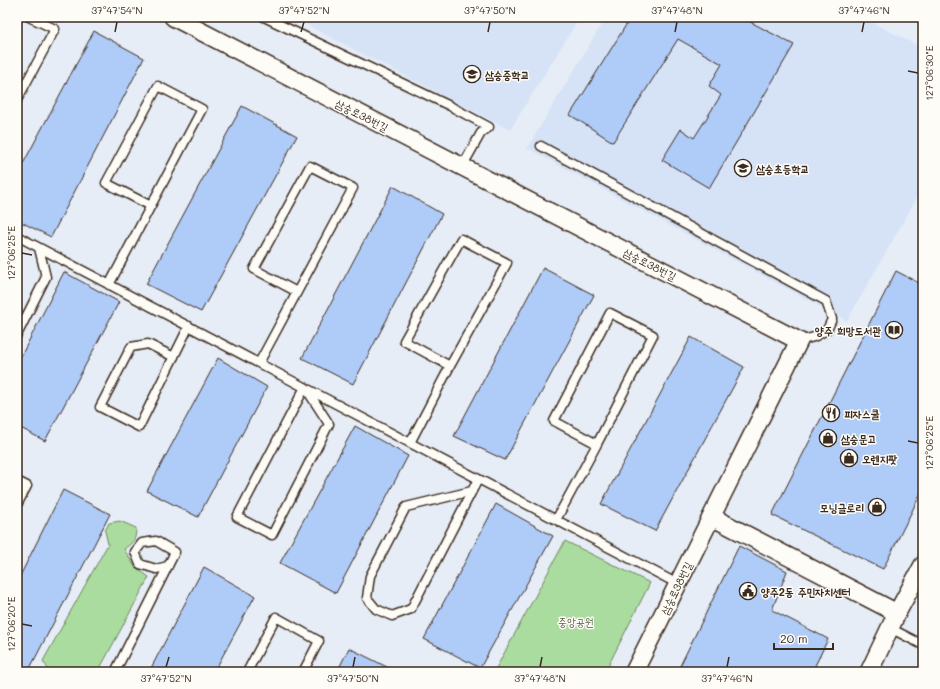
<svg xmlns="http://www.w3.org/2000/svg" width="940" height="689" font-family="Mali,'Poor Story',sans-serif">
<rect width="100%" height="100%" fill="#e6edf7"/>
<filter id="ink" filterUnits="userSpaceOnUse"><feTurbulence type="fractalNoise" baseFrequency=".025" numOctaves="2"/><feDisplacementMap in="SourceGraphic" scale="8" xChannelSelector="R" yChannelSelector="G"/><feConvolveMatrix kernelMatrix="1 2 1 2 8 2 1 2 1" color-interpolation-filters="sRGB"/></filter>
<g filter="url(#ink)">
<!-- built -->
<path fill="#d6e3f7" d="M 291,17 L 580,17 L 510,130 Z
M 606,17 L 861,17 L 923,48 L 923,187 L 847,321 L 527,148 Z"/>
<!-- green -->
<path fill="#a9dc9e" stroke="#72835e" d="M 120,521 L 136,528 C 136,541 133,542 124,549 L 135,567 L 149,577 L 98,672 L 50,672 L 43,661 L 108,544 L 105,531 L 109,523 Z
M 565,541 L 650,583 L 605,672 L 494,672 Z"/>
<!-- building -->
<path fill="#afcbf8" stroke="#3b2a1e" d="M 631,17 L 741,17 L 794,45 L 709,188 L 662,160 L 681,129 L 694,138 L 721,95 L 709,86 L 722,64 L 678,39 L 613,142 L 570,115 Z
M 94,31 L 144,58 L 51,237 L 17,220 L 17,175 Z
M 242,106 L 297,136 L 201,312 L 146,284 Z
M 393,186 L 442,214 L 353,384 L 302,358 Z
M 543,268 L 594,295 L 505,460 L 454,436 Z
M 896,271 L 923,285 L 923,489 L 883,569 L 772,515 Z
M 64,272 L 119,302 L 45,441 L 17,426 L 17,364 Z
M 691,337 L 744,367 L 655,531 L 601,504 Z
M 218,358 L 267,387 L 198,517 L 147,491 Z
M 355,426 L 408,456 L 336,593 L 280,563 Z
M 63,490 L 110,514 L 28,672 L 17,672 L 17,582 Z
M 496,504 L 553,536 L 480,668 L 424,639 Z
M 739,546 L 787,571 L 772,610 L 828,639 L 812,672 L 677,672 Z
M 204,567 L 255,596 L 214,672 L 149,672 Z
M 349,648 L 397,672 L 337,672 Z"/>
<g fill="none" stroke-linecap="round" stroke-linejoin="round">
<defs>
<path id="service" d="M 264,17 L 450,106 L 489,127 L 481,133 L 462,167
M 17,100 L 55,29 L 29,17
M 541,146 L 826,301 L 832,319 L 827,330 L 814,337 L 799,341
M 17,236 L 678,584
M 109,285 L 202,109 L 158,86 L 106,183 L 151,206
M 17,335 L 46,277 L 39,248
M 174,357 L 148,344 L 131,347 L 100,407 L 139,427 L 189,326
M 259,363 L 353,188 L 310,166 L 254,269 L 297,292
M 305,387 L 329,424 L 272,535 L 237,517 Z
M 410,443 L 450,366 L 507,263 L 461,239 L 404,341 L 450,366
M 17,481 L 27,486 L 17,505
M 472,491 L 406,507 L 370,576 L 367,598 L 376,609 L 392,616 L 411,609 L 472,491 L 478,479
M 556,520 L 597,444 L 554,421 L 610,313 L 653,335 L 597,444
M 890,628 L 923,645
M 115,672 L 175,552 L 156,541 L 142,543 L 135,552 L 140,564 L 156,569 L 168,566
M 247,672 L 276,617 L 319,641 L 303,672"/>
<path id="minor" d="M 173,17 L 799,341 L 634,672
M 712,517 L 897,613
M 869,672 L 897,613 L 923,565"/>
</defs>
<!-- service casing -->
<use href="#service" stroke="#3b2a1e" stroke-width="11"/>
<!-- minor casing -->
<use href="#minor" stroke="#3b2a1e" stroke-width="20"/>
<!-- service -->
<use href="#service" stroke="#fdfcf7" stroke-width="8"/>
<!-- minor -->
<use href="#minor" stroke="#fdfcf7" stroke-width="17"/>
</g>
</g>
<!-- ticks -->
<path fill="none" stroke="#3b2a1e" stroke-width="1.5" d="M 115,32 L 117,22M 301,32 L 304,22M 488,32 L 490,22M 675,32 L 677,22M 862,32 L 864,22M 908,71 L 918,73M 22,253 L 32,255M 908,441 L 918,443M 22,624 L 32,626M 166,667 L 169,657M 353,667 L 355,657M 540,667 L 542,657M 727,667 L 729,657"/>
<!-- icons -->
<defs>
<symbol id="school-ring" viewBox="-11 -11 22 22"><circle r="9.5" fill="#fdfcf7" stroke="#3b2a1e" stroke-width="1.5"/><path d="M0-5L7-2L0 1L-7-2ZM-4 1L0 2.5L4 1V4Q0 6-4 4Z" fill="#3b2a1e"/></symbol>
<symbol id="library-ring" viewBox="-11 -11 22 22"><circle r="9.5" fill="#fdfcf7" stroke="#3b2a1e" stroke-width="1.5"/><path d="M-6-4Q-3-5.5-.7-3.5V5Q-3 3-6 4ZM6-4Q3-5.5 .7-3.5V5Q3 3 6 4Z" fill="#3b2a1e"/></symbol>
<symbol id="restaurant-ring" viewBox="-11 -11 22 22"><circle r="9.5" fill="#fdfcf7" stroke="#3b2a1e" stroke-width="1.5"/><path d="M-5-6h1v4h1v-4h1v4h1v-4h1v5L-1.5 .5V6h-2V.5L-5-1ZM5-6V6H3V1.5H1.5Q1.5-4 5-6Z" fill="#3b2a1e"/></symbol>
<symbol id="shop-ring" viewBox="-11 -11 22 22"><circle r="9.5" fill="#fdfcf7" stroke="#3b2a1e" stroke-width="1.5"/><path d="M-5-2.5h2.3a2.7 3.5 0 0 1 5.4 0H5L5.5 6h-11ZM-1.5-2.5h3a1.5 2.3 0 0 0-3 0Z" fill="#3b2a1e"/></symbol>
<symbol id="civic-ring" viewBox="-11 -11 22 22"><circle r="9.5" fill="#fdfcf7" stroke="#3b2a1e" stroke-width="1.5"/><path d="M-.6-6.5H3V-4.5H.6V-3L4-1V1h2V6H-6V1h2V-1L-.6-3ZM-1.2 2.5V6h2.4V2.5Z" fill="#3b2a1e"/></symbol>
</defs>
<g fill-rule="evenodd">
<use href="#school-ring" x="462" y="64" width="20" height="20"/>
<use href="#school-ring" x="733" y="158" width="20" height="20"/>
<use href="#library-ring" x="884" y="320" width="20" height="20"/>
<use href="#restaurant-ring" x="821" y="403" width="20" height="20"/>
<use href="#shop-ring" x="818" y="428" width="20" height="20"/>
<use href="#shop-ring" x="839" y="448" width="20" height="20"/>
<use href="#shop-ring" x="867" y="497" width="20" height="20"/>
<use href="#civic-ring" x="738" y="581" width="20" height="20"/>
</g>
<g text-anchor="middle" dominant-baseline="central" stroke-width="3" stroke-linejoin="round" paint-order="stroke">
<!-- poi labels -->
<g font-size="11" font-weight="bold" fill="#3b2a1e" stroke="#fdfcf7" text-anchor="start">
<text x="485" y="74">삼숭중학교</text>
<text x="756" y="168">삼숭초등학교</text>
<text x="881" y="330" text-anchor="end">양주 희망도서관</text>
<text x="844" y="413">피자스쿨</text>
<text x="841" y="438">삼숭문고</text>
<text x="862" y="458">오렌지팟</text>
<text x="864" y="507" text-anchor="end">모닝글로리</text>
<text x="761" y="591">양주2동 주민자치센터</text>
</g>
<!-- street labels -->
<g font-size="11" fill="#3b2a1e" stroke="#fdfcf7">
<text transform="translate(362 115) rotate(27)">삼숭로38번길</text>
<text transform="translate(650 264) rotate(27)">삼숭로38번길</text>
<text transform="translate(676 588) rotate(-64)">삼숭로38번길</text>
</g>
<!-- park labels -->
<g font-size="11" fill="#56563e" stroke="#fdfcf7">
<text x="576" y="621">중앙공원</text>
</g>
</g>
<!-- margin -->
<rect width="940" height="689" fill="none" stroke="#fdfcf7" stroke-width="44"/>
<!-- scale -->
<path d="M774 643v6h59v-6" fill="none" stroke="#3b2a1e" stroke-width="2"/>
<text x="780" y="643" font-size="12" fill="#3b2a1e" stroke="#fdfcf7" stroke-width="3" paint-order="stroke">20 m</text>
<rect x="22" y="22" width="896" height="645" fill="none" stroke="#3b2a1e" stroke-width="1.5"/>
<g font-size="10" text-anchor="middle" fill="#3b2a1e">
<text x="117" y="14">37°47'54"N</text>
<text x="304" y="14">37°47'52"N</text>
<text x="490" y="14">37°47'50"N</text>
<text x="677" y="14">37°47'48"N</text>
<text x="864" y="14">37°47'46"N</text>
<text transform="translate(929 73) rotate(-90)" y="4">127°06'30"E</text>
<text transform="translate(11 253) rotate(-90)" y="4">127°06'25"E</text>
<text transform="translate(929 443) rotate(-90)" y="4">127°06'25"E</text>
<text transform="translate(11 624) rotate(-90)" y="4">127°06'20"E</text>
<text x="166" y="682">37°47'52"N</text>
<text x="353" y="682">37°47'50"N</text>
<text x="540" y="682">37°47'48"N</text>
<text x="727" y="682">37°47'46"N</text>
</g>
</svg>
